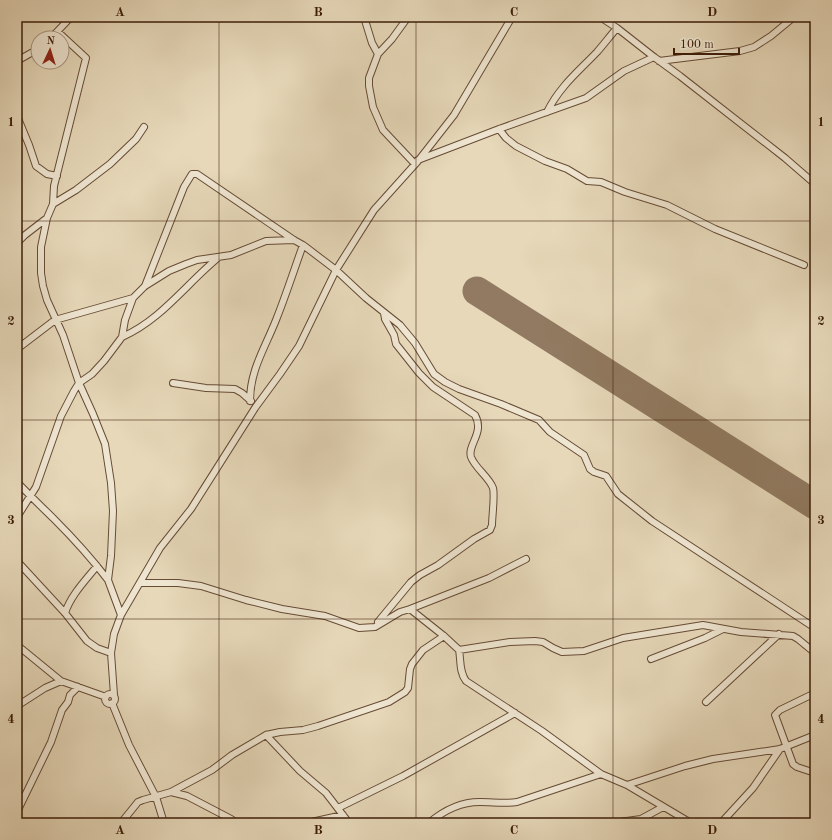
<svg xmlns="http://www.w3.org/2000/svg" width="832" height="840" font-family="'Old Standard TT',serif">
<rect width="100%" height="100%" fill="#e6d8b9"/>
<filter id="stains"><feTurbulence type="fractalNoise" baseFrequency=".005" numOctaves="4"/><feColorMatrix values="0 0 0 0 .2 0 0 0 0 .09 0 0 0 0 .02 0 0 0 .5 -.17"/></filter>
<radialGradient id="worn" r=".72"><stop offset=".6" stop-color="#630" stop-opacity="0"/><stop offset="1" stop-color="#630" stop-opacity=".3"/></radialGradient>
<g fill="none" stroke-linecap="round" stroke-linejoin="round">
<!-- runway -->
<path stroke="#917a61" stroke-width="29" d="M 477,291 L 815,505"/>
<defs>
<path id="minor" d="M 364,17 L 372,43 L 378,54 L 392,39 L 408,17
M 600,17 L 617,28 L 654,57 L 680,76 L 785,158 L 815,184
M 51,38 L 71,17
M 378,54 L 369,78 L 369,86 L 373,107 L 383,130 L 415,164
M 17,61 L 38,49
M 659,61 L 740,51 L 754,47 L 771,36 L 794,17
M 547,112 C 560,86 578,72 597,52 C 604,44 610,36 617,28
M 17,116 L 29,145 L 36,166 L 47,174 L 57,176
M 499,129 L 506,138 L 516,146 L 545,161 L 567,169 L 587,181 L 601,182 L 625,192 L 667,205 L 715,229 L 804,265
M 418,160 L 499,129 L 586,98 L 624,71 L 654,57
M 53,204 L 54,186 L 86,58 L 58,32
M 47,218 L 41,247 L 41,273 L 43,286 L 47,300 L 63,335 L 79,383 L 93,414 L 105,444 L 111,483 L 113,511 L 111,556 L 108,580 L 121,615
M 17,243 L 25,235 L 47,218 L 53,204 L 76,190 L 110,164 L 136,139 L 144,127
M 145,286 L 184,187 L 192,174 L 197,174 L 294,240 L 303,245 L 336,270 L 366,298 L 400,325 L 415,343 L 434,374 L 445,382 L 459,389 L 501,404 L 539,420 L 550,432 L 584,455 L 590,469 L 594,472 L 606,476 L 618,494 L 652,521 L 815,628
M 122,337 C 161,320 186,284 219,257
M 17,349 L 55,320 L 133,298 L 145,286 L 169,271 L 186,264 L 197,260 L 231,255 L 266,241 L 294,240
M 173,383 L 206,388 L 235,389 L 242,393 L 251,401
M 250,401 C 250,370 265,348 276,320 C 286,295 294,270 303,245
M 17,482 C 29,495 42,507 54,519 C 73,538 92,559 108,580
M 17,517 L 36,487 L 61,416 L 74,391 L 79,383 L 92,374 L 104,361 L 122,337 L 125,320 L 133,298
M 17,561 L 65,613 L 87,641 L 97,648 L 111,653
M 141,583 L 178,583 L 201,586 L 246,600 L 282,609 L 325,616 L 359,628 L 375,627 L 400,612 L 410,609 L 444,636 L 459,650 C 461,660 459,672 466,681 L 542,731 L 601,774 L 627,785 L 691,823
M 410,609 L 489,578 L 526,559
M 65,613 C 71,595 85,581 97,566
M 378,622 L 411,582 L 420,575 L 438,565 L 474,539 L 490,530 L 492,525 C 492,517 495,495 493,488 C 489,477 475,468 471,457 C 467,445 485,433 475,415 L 433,387 L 419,373 L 396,344 L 394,335 L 385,319 L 384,313
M 17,645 L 61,681 L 106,697
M 459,650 L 510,642 L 535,641 L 543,642 L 553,648 L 562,652 L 584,651 L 623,638 L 703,625 L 741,632 L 793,636 L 798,639 L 815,653
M 651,659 L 705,638 L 723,629
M 815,693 L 780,710 L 775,715 L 793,764 L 797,767 L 815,773
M105 699a5 5 0 1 1 10 0a5 5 0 1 1-10 0Z
M 114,695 L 111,653 L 114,634 L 121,615 L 160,548 L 191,509 L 255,408 L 280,374 L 299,346 L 336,270 L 374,210 L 418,161 L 454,115 L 512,17
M 706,702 L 779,634
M 112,703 L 129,745 L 156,797 L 164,823
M 17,706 L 45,688 L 61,681
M 266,735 L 300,771 L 326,793 L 349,823
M 627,785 L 685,766 L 713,759 L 780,749 L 815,735
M 171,792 L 212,770 L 232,755 L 266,735 L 280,732 L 303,730 L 318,726 L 389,702 L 405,692 L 408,688 L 410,669 L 412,664 L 423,650 L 444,636
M 338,808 L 403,776 L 515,713
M 17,812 L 51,742 L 62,710 L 68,702 L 70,695 L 78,687
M 121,823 L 138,802 L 143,800 L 171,792 L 187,796 L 231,819 L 237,823
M 307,823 L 343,815
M 429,823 C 443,811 461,802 480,802 C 493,802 505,804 517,802 L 601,774
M 612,823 L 641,819 L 663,807
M 721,823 L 753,788 L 780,749"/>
</defs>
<!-- minor casing -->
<use href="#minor" stroke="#664b35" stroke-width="8"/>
<!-- minor -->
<use href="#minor" stroke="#efe6d2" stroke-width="6"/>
</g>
<!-- grid -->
<path fill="none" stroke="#3c1c09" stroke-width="1" stroke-opacity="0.55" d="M 219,17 L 219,823M 416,17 L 416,823M 613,17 L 613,823M 17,221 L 815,221M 17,420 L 815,420M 17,619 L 815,619"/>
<!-- margin -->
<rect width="832" height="840" fill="none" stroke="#e6d8b9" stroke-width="44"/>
<!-- north arrow -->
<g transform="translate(50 50) rotate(4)"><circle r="19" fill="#efe6d2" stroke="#a79582"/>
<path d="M0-3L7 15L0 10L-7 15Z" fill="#8f2418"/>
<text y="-6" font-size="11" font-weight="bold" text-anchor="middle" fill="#3c1c09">N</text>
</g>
<!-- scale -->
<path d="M674 48v6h65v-6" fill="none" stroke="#3c1c09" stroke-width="2"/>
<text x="680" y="48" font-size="12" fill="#3c1c09" stroke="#efe6d2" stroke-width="3" paint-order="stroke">100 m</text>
<rect x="22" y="22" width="788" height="796" fill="none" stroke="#3c1c09" stroke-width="1.5"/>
<g font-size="13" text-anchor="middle" font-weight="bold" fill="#3c1c09">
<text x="120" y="16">A</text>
<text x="318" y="16">B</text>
<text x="514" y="16">C</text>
<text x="712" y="16">D</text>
<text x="11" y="126">1</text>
<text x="821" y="126">1</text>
<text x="11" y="325">2</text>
<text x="821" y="325">2</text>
<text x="11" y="524">3</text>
<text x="821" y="524">3</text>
<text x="11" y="723">4</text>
<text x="821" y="723">4</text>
<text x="120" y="834">A</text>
<text x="318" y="834">B</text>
<text x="514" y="834">C</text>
<text x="712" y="834">D</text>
</g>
<rect width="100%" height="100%" filter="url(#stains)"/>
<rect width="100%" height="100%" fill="url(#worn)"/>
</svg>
